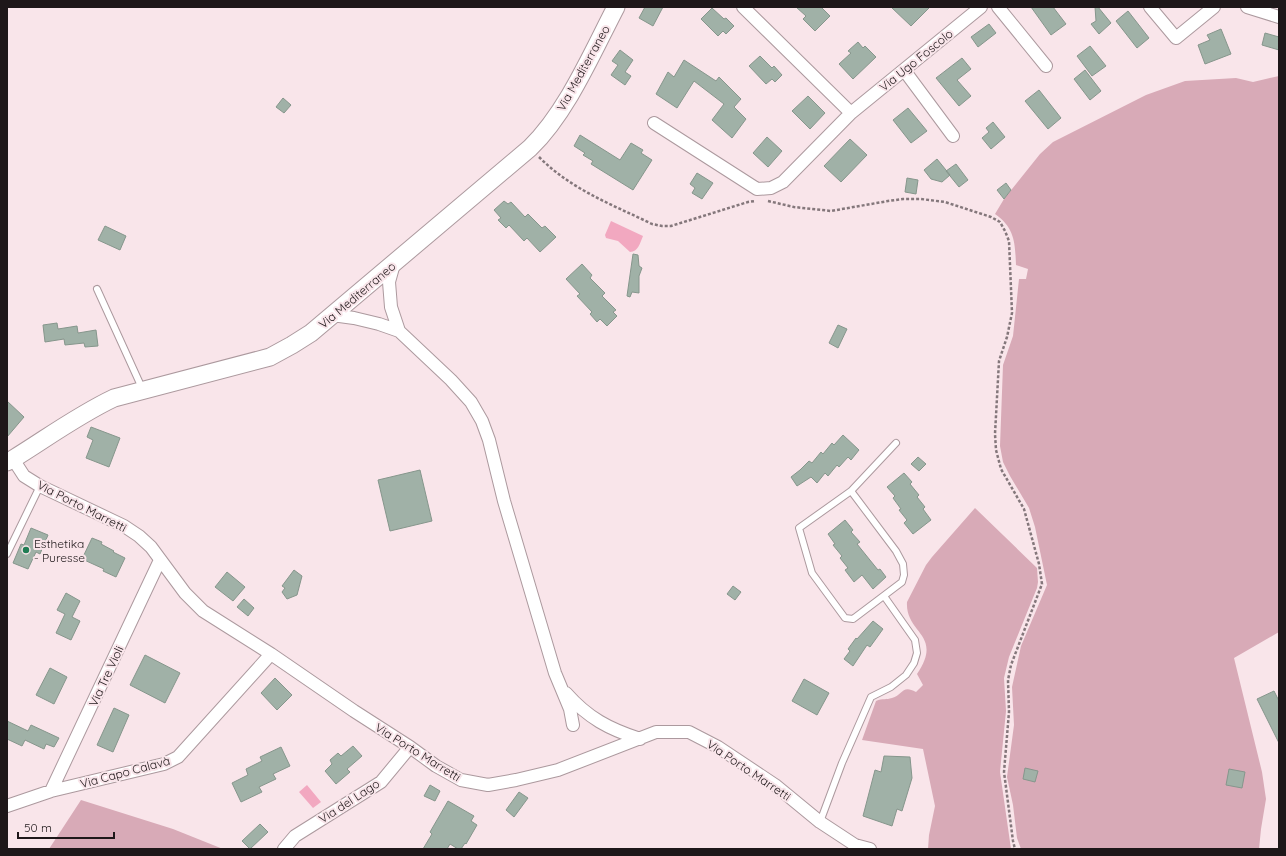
<svg xmlns="http://www.w3.org/2000/svg" width="1286" height="856" font-family="Quicksand,sans-serif">
<rect width="100%" height="100%" fill="#f9e5ea"/>
<!-- green -->
<path fill="#d8aab7" d="M 1279,76 L 1279,632 L 1234,658 L 1262,772 L 1266,799 L 1261,829 L 1259,849 L 1021,849 L 1017,838 L 1013,805 L 1007,777 L 1014,725 L 1012,687 L 1021,646 L 1047,585 L 1035,527 L 1029,508 L 1010,476 L 1003,462 L 1000,446 L 1003,365 L 1013,336 L 1019,279 L 1026,279 L 1028,269 L 1016,265 C 1015,243 1015,228 995,214 L 1004,199 L 1040,154 L 1053,142 L 1146,95 L 1185,81 L 1236,78 L 1253,82 Z
M 975,508 L 1037,568 L 1038,582 L 1037,588 L 1009,657 L 1004,678 L 1006,711 L 1000,772 L 1011,849 L 928,849 L 929,835 L 935,806 L 923,749 L 862,740 L 876,701 C 883,698 886,700 892,698 C 903,695 902,684 916,692 L 923,685 L 917,674 C 944,634 905,634 907,602 L 926,565 L 932,557 Z
M 81,800 L 173,829 L 223,849 L 49,849 Z"/>
<!-- water -->
<path fill="#f2a8c0" d="M 611,221 L 643,236 C 640,243 638,252 630,252 L 618,241 L 606,238 L 605,235 Z
M 307,785 L 321,802 L 313,808 L 299,792 Z"/>
<!-- building -->
<path fill="#a0b1a7" stroke="#86968c" d="M 645,7 L 663,7 L 653,26 L 639,18 Z
M 796,7 L 821,7 L 830,16 L 815,31 L 803,19 L 806,16 Z
M 891,7 L 930,7 L 911,26 Z
M 1031,7 L 1053,7 L 1066,24 L 1051,35 Z
M 1095,7 L 1098,7 L 1111,23 L 1099,34 L 1091,24 L 1096,21 Z
M 712,8 L 724,19 L 726,18 L 734,26 L 726,34 L 723,31 L 718,36 L 701,19 Z
M 1128,11 L 1149,38 L 1137,48 L 1116,21 Z
M 989,24 L 996,33 L 978,47 L 971,37 Z
M 1221,29 L 1231,54 L 1205,64 L 1198,45 L 1210,40 L 1207,35 Z
M 1265,33 L 1279,37 L 1279,50 L 1262,45 Z
M 858,42 L 863,48 L 865,46 L 876,57 L 853,79 L 839,64 L 851,53 L 848,51 Z
M 1090,46 L 1106,66 L 1092,76 L 1077,56 Z
M 620,50 L 633,60 L 625,72 L 631,76 L 625,85 L 611,75 L 618,65 L 612,61 Z
M 760,56 L 772,68 L 774,66 L 782,75 L 775,82 L 772,79 L 766,84 L 749,66 Z
M 962,58 L 971,69 L 957,80 L 971,96 L 959,106 L 936,78 Z
M 684,60 L 716,81 L 719,77 L 741,99 L 734,107 L 746,119 L 732,138 L 712,120 L 724,104 L 694,81 L 677,108 L 656,94 L 668,72 L 674,77 Z
M 1085,70 L 1101,91 L 1090,100 L 1074,79 Z
M 1039,90 L 1061,118 L 1048,129 L 1025,101 Z
M 808,96 L 825,113 L 810,129 L 792,111 Z
M 283,98 L 291,105 L 284,113 L 276,107 Z
M 908,108 L 927,131 L 911,143 L 893,120 Z
M 993,122 L 1005,137 L 991,149 L 982,138 L 989,132 L 986,128 Z
M 580,135 L 620,160 L 631,143 L 643,150 L 641,153 L 652,160 L 633,190 L 591,164 L 593,161 L 583,155 L 585,153 L 574,146 Z
M 767,137 L 782,151 L 768,167 L 753,153 Z
M 850,139 L 867,155 L 841,182 L 824,166 Z
M 937,159 L 950,175 L 942,182 L 931,179 L 924,170 Z
M 956,164 L 968,180 L 959,187 L 946,171 Z
M 697,173 L 713,183 L 702,199 L 692,193 L 695,188 L 690,184 Z
M 907,178 L 918,180 L 916,194 L 905,192 Z
M 1006,183 L 1011,190 L 1004,199 L 997,190 Z
M 504,201 L 508,204 L 511,202 L 525,217 L 528,214 L 542,228 L 545,226 L 556,237 L 540,252 L 527,238 L 524,241 L 509,225 L 506,228 L 498,220 L 501,218 L 494,210 Z
M 105,226 L 126,236 L 120,250 L 98,240 Z
M 633,254 L 638,255 L 639,266 L 642,268 L 639,276 L 639,293 L 632,292 L 630,297 L 627,296 Z
M 582,264 L 592,275 L 590,278 L 605,293 L 602,296 L 616,310 L 613,312 L 617,316 L 607,326 L 600,319 L 597,322 L 590,314 L 592,312 L 577,296 L 580,294 L 566,279 Z
M 57,323 L 58,329 L 77,326 L 78,333 L 96,330 L 98,346 L 85,347 L 84,343 L 65,345 L 64,339 L 45,342 L 43,325 Z
M 838,325 L 847,329 L 838,348 L 829,343 Z
M 7,401 L 24,417 L 7,437 Z
M 91,427 L 120,438 L 109,467 L 86,458 L 93,440 L 87,437 Z
M 843,435 L 859,450 L 851,460 L 848,457 L 839,467 L 837,465 L 828,476 L 825,473 L 817,483 L 811,477 L 797,486 L 791,477 L 800,470 L 809,461 L 812,463 L 821,452 L 823,454 L 832,443 L 834,445 Z
M 918,457 L 926,464 L 919,471 L 911,464 Z
M 420,470 L 432,521 L 390,531 L 378,480 Z
M 904,473 L 912,482 L 910,484 L 919,495 L 917,497 L 925,507 L 923,509 L 931,520 L 913,534 L 904,523 L 907,520 L 899,510 L 901,509 L 893,498 L 895,496 L 887,487 Z
M 845,520 L 853,530 L 851,532 L 860,542 L 857,544 L 878,570 L 880,569 L 886,577 L 873,589 L 862,575 L 854,582 L 845,570 L 848,568 L 840,558 L 842,556 L 833,545 L 835,544 L 828,534 Z
M 31,528 L 48,535 L 40,554 L 36,552 L 28,569 L 13,563 L 21,544 L 24,545 Z
M 92,538 L 102,542 L 101,544 L 114,551 L 113,552 L 125,558 L 116,577 L 103,571 L 104,569 L 82,559 Z
M 294,570 L 302,576 L 297,595 L 287,599 L 282,592 L 285,588 L 282,586 Z
M 227,572 L 245,587 L 233,601 L 215,587 Z
M 733,586 L 741,592 L 735,600 L 727,594 Z
M 66,593 L 80,601 L 72,617 L 80,621 L 71,640 L 56,633 L 65,614 L 57,610 Z
M 244,599 L 254,608 L 248,616 L 237,607 Z
M 873,621 L 883,629 L 870,647 L 867,645 L 853,666 L 844,659 L 850,651 L 848,649 L 856,638 L 857,639 Z
M 145,655 L 180,673 L 165,703 L 130,685 Z
M 50,668 L 67,677 L 54,704 L 36,695 Z
M 275,678 L 292,695 L 277,710 L 261,693 Z
M 804,679 L 829,693 L 817,715 L 792,701 Z
M 1274,691 L 1279,701 L 1279,743 L 1257,699 Z
M 114,708 L 129,715 L 113,752 L 97,745 Z
M 7,721 L 28,731 L 31,725 L 59,738 L 54,747 L 46,744 L 44,749 L 25,740 L 22,746 L 7,739 Z
M 353,746 L 362,756 L 347,769 L 350,772 L 336,784 L 325,771 L 332,764 L 330,760 L 338,753 L 341,756 Z
M 281,747 L 290,766 L 273,774 L 276,779 L 259,787 L 262,792 L 241,802 L 232,783 L 248,775 L 246,769 L 262,761 L 260,757 Z
M 884,756 L 910,757 L 912,778 L 902,811 L 897,809 L 892,826 L 863,816 L 875,770 L 881,772 Z
M 1025,768 L 1038,771 L 1035,782 L 1023,779 Z
M 1229,769 L 1245,772 L 1242,788 L 1226,785 Z
M 430,785 L 440,791 L 435,801 L 424,796 Z
M 519,792 L 528,798 L 514,817 L 506,810 Z
M 448,801 L 474,816 L 471,821 L 477,825 L 466,844 L 465,843 L 461,849 L 458,849 L 450,844 L 447,849 L 423,849 L 432,834 L 430,832 Z
M 260,824 L 268,832 L 250,849 L 242,841 Z"/>
<g fill="none" stroke-linecap="round" stroke-linejoin="round">
<defs>
<path id="lane" d="M 97,289 L 142,388
M 851,491 L 896,551 L 903,564 L 904,575 L 902,582 L 853,619 L 845,618 L 812,573 L 799,528 L 851,491 L 896,443
M 7,554 L 40,486
M 820,822 L 842,763 L 871,697 L 891,687 L 906,675 L 914,663 L 917,653 L 915,640 L 884,596"/>
<path id="street" d="M 998,7 L 1046,66
M 1150,7 L 1176,38 L 1214,7
M 1247,7 L 1279,17
M 904,70 L 953,136
M 851,113 L 981,7
M 654,123 L 757,189 L 771,188 L 783,182 L 851,113 L 743,7
M 394,264 L 389,282 L 391,307 L 399,331
M 332,315 L 354,318 L 379,324 L 399,331 L 451,380 L 471,402 L 482,421 L 489,440 L 504,501 L 555,673 L 570,709 L 573,725
M 13,459 L 24,476 L 40,486 L 124,526 L 139,536 L 151,547 L 185,593 L 203,611 L 271,654 L 354,711 L 410,747 L 436,766 L 461,780 L 488,785 L 516,780 L 558,770 L 656,732 L 689,732 L 718,747 L 775,785 L 820,822 L 855,845 L 870,849
M 566,693 C 588,718 609,729 640,739
M 51,791 L 160,560
M 7,806 L 51,791 L 164,764 L 178,757 L 271,654
M 284,849 L 295,836 L 381,782 L 410,747"/>
<path id="secondary" d="M 7,462 L 13,459 C 47,438 78,415 114,398 L 270,357 L 292,345 L 311,333 L 530,148 C 567,112 592,53 616,7"/>
</defs>
<!-- lane casing -->
<use href="#lane" stroke="#ac999e" stroke-width="8"/>
<!-- street casing -->
<use href="#street" stroke="#ac999e" stroke-width="14"/>
<!-- secondary casing -->
<use href="#secondary" stroke="#ac999e" stroke-width="19"/>
<!-- path -->
<path stroke="#84777b" stroke-width="2.5" stroke-dasharray="3 2" stroke-linecap="butt" d="M 539,157 C 572,190 611,204 652,224 L 662,226 L 671,226 L 748,202 L 755,201
M 768,201 L 794,207 L 831,211 L 888,201 L 903,199 L 921,199 L 945,202 L 991,217 L 1000,222 L 1005,231 L 1009,241 L 1012,313 L 1007,337 L 999,361 L 995,434 L 996,450 L 1001,469 L 1024,509 L 1039,564 L 1042,584 L 1011,665 L 1008,680 L 1009,712 L 1004,772 L 1013,841 L 1015,849"/>
<!-- lane -->
<use href="#lane" stroke="#fff" stroke-width="6"/>
<!-- street -->
<use href="#street" stroke="#fff" stroke-width="12"/>
<!-- secondary -->
<use href="#secondary" stroke="#fff" stroke-width="17"/>
</g>
<!-- markers -->
<circle fill="#207d54" stroke="#f9e5ea" stroke-width="1.5" cx="26" cy="550" r="4"/>
<g text-anchor="middle" dominant-baseline="central" stroke-width="4" stroke-linejoin="round" paint-order="stroke">
<!-- street labels -->
<g font-size="12" fill="#1e1719" stroke="#f9e5ea">
<text transform="translate(916 60) rotate(-39)">Via Ugo Foscolo</text>
<text transform="translate(583 68) rotate(-61)">Via Mediterraneo</text>
<text transform="translate(357 295) rotate(-40)">Via Mediterraneo</text>
<text transform="translate(82 506) rotate(27)">Via Porto Marretti</text>
<text transform="translate(106 676) rotate(-65)">Via Tre Violi</text>
<text transform="translate(418 752) rotate(32)">Via Porto Marretti</text>
<text transform="translate(749 770) rotate(34)">Via Porto Marretti</text>
<text transform="translate(125 772) rotate(-15)">Via Capo Calavà</text>
<text transform="translate(349 801) rotate(-33)">Via del Lago</text>
</g>
<!-- poi labels -->
<g font-size="12" fill="#1e1719" stroke="#f9e5ea" text-anchor="start">
<text x="34" y="543">Esthetika<tspan x="34" dy="14">- Puresse</tspan></text>
</g>
</g>
<!-- border -->
<rect width="1286" height="856" fill="none" stroke="#1e1719" stroke-width="16"/>
<!-- scale -->
<path d="M18 832v6h96v-6" fill="none" stroke="#1e1719" stroke-width="2"/>
<text x="24" y="832" font-size="12" fill="#1e1719" stroke="#f9e5ea" stroke-width="3" paint-order="stroke">50 m</text>
</svg>
